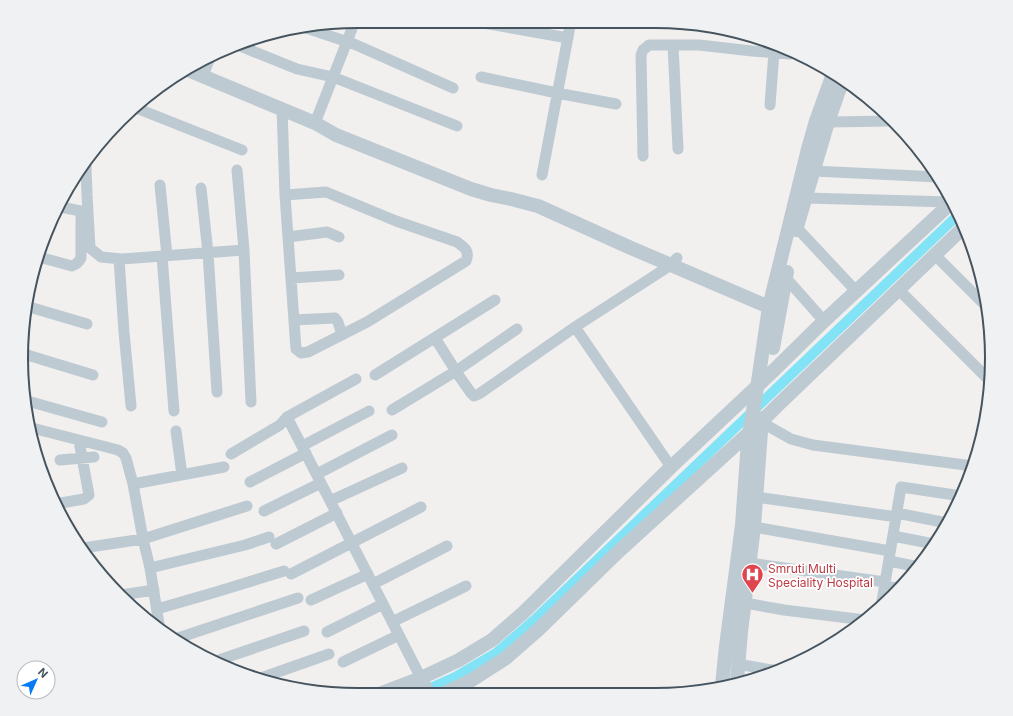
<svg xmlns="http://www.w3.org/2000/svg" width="1013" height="716" font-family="Inter,sans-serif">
<rect width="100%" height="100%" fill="#f2efef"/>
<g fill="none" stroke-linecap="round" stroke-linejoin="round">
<!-- canal -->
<path stroke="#81e3f5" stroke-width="10" d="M 417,694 L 455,677 L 496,653 L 533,621 L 958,215"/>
<!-- minor -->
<path stroke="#becad2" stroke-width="11" d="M 472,21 L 568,38
M 306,28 L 354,44 L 453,88
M 673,45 L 678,149
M 240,46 L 297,69 L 333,77 L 457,126
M 203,76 L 209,60
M 481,77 L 557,93 L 616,104
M 770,105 L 774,52
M 136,108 L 242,150
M 282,109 L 285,195 L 296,349 L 301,353 L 308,352 L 367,322 L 466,261 C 470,251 465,248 457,242 L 396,221 L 326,192 L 285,195
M 828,122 L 891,121
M 315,123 L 355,21
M 643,156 L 641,55 L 643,50 L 649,45 L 699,45 L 752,51 L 790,54
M 86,165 L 87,195 L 90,248 L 101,257 L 122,259 L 244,250 L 251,402
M 237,170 L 244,250
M 814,171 L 938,177
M 542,175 L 571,21
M 160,185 L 167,256
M 201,188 L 208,253 L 217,392
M 806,198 L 951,202
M 60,207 L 81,211
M 797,228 L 856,291
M 288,237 L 327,232 L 339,237
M 935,255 L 988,308
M 162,256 L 174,411
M 39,257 L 72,266 C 77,264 79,262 81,258 L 81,217
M 119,259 L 124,332 L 131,406
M 785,277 L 824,321
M 291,278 L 339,275
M 899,290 L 991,382
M 26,306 L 87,324
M 294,320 L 335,318 L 338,322 L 342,335
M 575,327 L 671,467
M 435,338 L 459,376 L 471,393 L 474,396 L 479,394 L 575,327 L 671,265 L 677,258
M 24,354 L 93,375
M 375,375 L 495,300
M 24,400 L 102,422
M 392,410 L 456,371 L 517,329
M 287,417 L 421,678
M 761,422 L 791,439 L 813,445 L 973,466
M 32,428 L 118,450 L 123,453 L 126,458 L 133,484 L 143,539 L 150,568 L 160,630
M 176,431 L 182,475
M 302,446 L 369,411
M 231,454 L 280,425 L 287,417 L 356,379
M 60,460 L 94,457
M 317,474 L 392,435
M 250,482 L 306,453
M 133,484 L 224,467
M 756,497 L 897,517
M 330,501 L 402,468
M 55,504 L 84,499 L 89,495 L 79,441
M 264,511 L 321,483
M 897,513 L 947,523
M 754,527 L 890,551
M 893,536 L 934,544
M 276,544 L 337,513
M 83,548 L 143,539 L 247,506
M 889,561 L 919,567
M 750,563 L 885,582
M 150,568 L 245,545 L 269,537
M 291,574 L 421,507
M 373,584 L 447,546
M 884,586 L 899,588
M 121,595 L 154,590
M 311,600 L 368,574
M 745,603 L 784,610 L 865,620
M 881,607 L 901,487 L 955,495
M 157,609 L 216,592 L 284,571
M 392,622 L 466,586
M 327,632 L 383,604
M 175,639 L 298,598
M 213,662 L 304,631
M 343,662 L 399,635
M 737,664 L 772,670
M 258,679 L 329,654"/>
<!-- tertiary -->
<path stroke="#becad2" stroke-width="14" d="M 188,70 L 315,123 L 336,135 L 471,189 L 491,195 L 511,199 L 538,206 L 631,248 L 671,265 L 769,307 L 779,311
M 796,230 L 828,122 L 842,82
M 773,348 L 787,272
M 421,678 L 428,694
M 737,681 L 741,632 L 754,527 L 762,418
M 722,685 L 726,646 L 742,525 L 748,441 L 759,375 L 769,307 L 808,149 L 816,121 L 833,74
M 379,694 L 421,678 L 459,660 L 492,640 L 523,613 L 671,467 L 768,376 L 824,321 L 952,202
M 442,694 L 470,681 L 506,658 L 538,630 L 619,551 L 761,422 L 779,404 L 964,227"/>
</g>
<!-- icons -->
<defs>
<symbol id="hospital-pin" viewBox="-11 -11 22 30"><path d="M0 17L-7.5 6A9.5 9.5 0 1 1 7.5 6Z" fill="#e0444e" stroke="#fff"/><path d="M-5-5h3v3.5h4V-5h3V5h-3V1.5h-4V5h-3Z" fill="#fff"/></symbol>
</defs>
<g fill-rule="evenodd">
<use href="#hospital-pin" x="740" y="562" width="25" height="34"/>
</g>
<g text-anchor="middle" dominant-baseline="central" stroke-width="3.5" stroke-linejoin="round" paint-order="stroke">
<!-- health labels -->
<g font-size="12" fill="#be3a42" stroke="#fff" text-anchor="start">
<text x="768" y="568">Smruti Multi<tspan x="768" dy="14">Speciality Hospital</tspan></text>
</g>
</g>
<!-- crop -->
<path d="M0 0H1013V716H0ZM358 28H655A330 330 0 0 1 985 358V358A330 330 0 0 1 655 688H358A330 330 0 0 1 28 358V358A330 330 0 0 1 358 28Z" fill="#f0f1f2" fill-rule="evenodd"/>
<path fill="none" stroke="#45545e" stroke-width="2" d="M358 28H655A330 330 0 0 1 985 358V358A330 330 0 0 1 655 688H358A330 330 0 0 1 28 358V358A330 330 0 0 1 358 28Z"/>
<!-- north arrow -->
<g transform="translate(36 680) rotate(45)"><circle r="19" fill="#ffffff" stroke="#b5bbbf"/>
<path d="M0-3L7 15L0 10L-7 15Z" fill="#077bf4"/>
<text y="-6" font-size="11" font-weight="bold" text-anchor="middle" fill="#45545e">N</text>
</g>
</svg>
